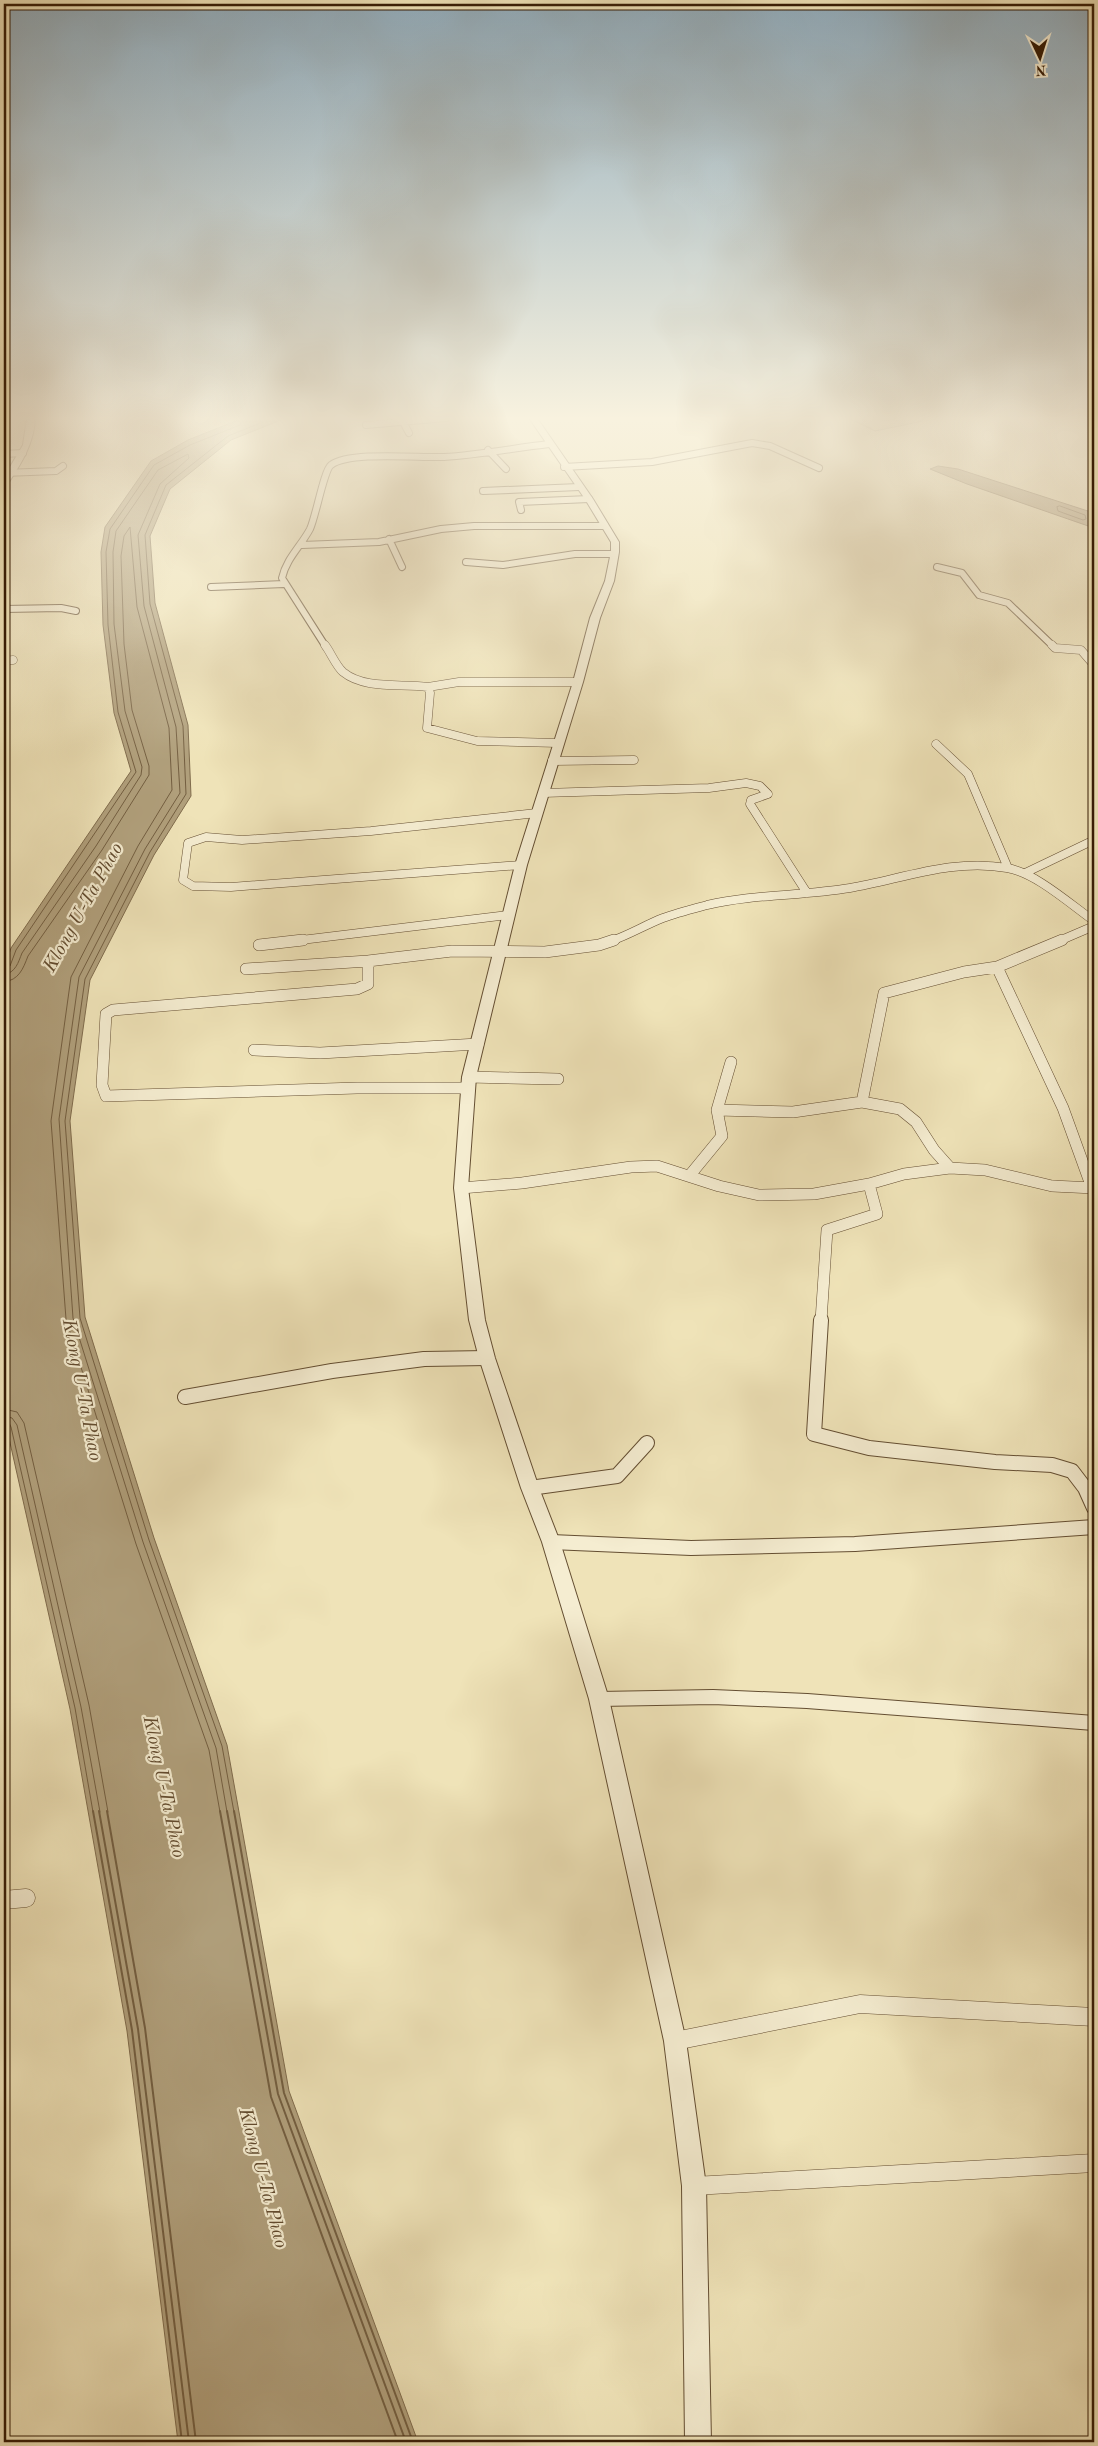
<svg xmlns="http://www.w3.org/2000/svg" width="1098" height="2446" font-family="'Old Standard TT',serif">
<rect width="100%" height="100%" fill="#efe3b8"/>
<filter id="stains"><feTurbulence type="fractalNoise" baseFrequency=".004" numOctaves="4"/><feColorMatrix values="0 0 0 0 .2 0 0 0 0 .09 0 0 0 0 .02 0 0 0 .5 -.17"/></filter>
<radialGradient id="worn" r=".72"><stop offset=".6" stop-color="#630" stop-opacity="0"/><stop offset="1" stop-color="#630" stop-opacity=".3"/></radialGradient>
<!-- green -->
<path fill="#d0c19a" stroke="#836e50" d="M 849,418 L 937,418 L 875,431 Z"/>
<!-- water -->
<path fill="#b09f7b" stroke="#7f6b4c" d="M 243,418 L 286,418 L 231,440 L 170,489 L 150,536 L 155,603 L 188,725 L 191,796 L 154,855 L 90,980 L 70,1121 L 85,1317 L 154,1538 L 227,1745 L 289,2091 L 418,2442 L 178,2442 L 127,2031 L 70,1709 L 4,1416 L 4,969 L 11,948 L 131,771 L 114,713 L 103,625 L 101,552 L 105,527 L 151,461 L 188,440 Z
M 938,466 L 958,469 L 1094,513 L 1094,528 L 967,484 L 930,469 Z"/>
<g fill="none" stroke-linecap="round" stroke-linejoin="round">
<!-- shore-far1 -->
<path stroke="#735e40" stroke-width="1" d="M 1060,506 L 1085,515 L 1086,519 L 1083,520 L 1058,511 L 1057,507 Z
M 4,968 L 10,966 L 16,950 L 136,772 L 118,712 L 108,625 L 106,552 L 110,529 L 154,465 L 190,445 L 240,425 L 243,418
M 4,975 C 16,972 18,963 22,953 L 96,846 L 141,775 L 142,767 L 125,711 L 114,624 L 113,552 L 116,531 L 158,470 L 188,454 L 189,458 L 160,484 L 138,535 L 144,606 L 176,727 L 180,793 L 145,849 L 79,977 L 59,1119 L 73,1318 L 143,1542 L 216,1748 L 227,1812
M 4,982 C 19,980 23,969 28,956 L 102,850 L 149,775 L 149,766 L 132,710 L 124,644 L 121,556 L 124,536 L 130,527 L 137,607 L 169,728 L 172,790 L 138,846 L 71,977 L 51,1121 L 66,1319 L 136,1544 L 209,1750 L 220,1812
M 4,1409 L 17,1412 L 24,1423 L 89,1705 L 108,1812
M 4,1416 L 12,1418 L 17,1425 L 81,1707 L 100,1812
M 4,1422 L 9,1423 L 11,1427 L 75,1708 L 93,1812
M 234,1812 L 222,1746 L 149,1540 L 80,1318 L 65,1121 L 85,979 L 150,852 L 186,794 L 183,726 L 150,604 L 145,535 L 166,485 L 228,436 L 273,418"/>
<!-- shore -->
<path stroke="#735e40" stroke-width="2" d="M 93,1811 L 132,2030 L 182,2442
M 99,1811 L 138,2029 L 189,2442
M 107,1811 L 145,2028 L 196,2442
M 220,1811 L 271,2097 L 398,2442
M 227,1811 L 278,2094 L 406,2442
M 234,1811 L 284,2093 L 413,2442"/>
<defs>
<path id="minor-far4" d="M 403,422 L 409,433
M 366,425 L 446,418
M 488,450 L 506,469
M 4,454 L 23,453
M 564,467 L 652,462 L 752,443 L 770,446 L 819,468
M 4,473 L 56,471 L 63,466
M 483,491 L 579,487
M 521,510 L 519,502 L 589,499
M 389,539 L 402,567
M 302,545 L 379,542 L 441,529 L 474,526 L 605,526
M 466,562 L 503,565 L 575,554 L 615,554
M 937,567 L 962,573 L 979,595 L 1008,603 L 1054,647
M 211,587 L 284,584
M 4,609 L 61,608 L 76,611
M 4,625 L 6,625
M 326,647 L 282,578 C 286,559 301,546 310,529 C 316,516 324,470 331,465 C 350,451 418,458 444,457 C 479,455 514,448 549,444"/>
<path id="minor-far3" d="M 325,645 C 331,653 336,666 343,672 C 365,690 402,683 428,687 L 430,693 L 427,728 L 477,741 L 558,743
M 1052,645 L 1055,648 L 1081,650 L 1094,665
M 4,661 L 13,660
M 428,687 L 459,682 L 578,682
M 936,744 L 968,774 L 1008,868
M 552,761 L 634,760
M 543,793 L 709,788 L 746,783 L 760,786 L 768,794 L 751,800 L 750,804 L 807,893
M 521,865 L 231,887 L 193,886 L 183,880 L 188,843 L 206,837 L 242,840 L 371,831 L 537,813
M 1025,873 L 1094,840
M 293,941 L 508,915
M 611,941 C 629,935 645,925 663,918 C 676,913 692,909 707,905 C 754,894 802,896 850,888 C 902,879 954,858 1007,868 C 1036,873 1070,904 1094,921
M 1059,941 L 1094,926"/>
<path id="minor-far2" d="M 1062,940 L 997,967 L 1063,1108 L 1092,1188
M 259,945 L 303,940
M 368,961 L 368,984 L 357,989 L 113,1010 L 106,1014 L 102,1085 L 106,1096 L 357,1088 L 468,1088
M 246,969 L 368,961 L 452,951 L 545,952 L 599,945 L 614,940
M 254,1050 L 320,1053 L 478,1044
M 469,1077 L 558,1079
M 862,1102 L 884,993 L 964,972 L 997,967
M 717,1110 L 793,1112 L 862,1102 L 900,1109 L 916,1122 L 934,1150 L 950,1168
M 690,1175 L 722,1136 L 717,1110 L 731,1062
M 461,1188 L 522,1183 L 631,1167 L 657,1166 L 719,1186 L 759,1195 L 814,1194 L 869,1184 L 904,1174 L 950,1168 L 985,1170 L 1052,1186 L 1094,1188
M 821,1321 L 827,1230 L 877,1214 L 869,1184"/>
<path id="minor-far1" d="M 821,1320 L 814,1434 L 869,1448 L 995,1462 L 1052,1465 L 1072,1471 L 1085,1488 L 1094,1508
M 185,1397 L 332,1371 L 424,1359 L 487,1358
M 530,1488 L 617,1476 L 647,1443
M 551,1542 L 691,1548 L 855,1544 L 1094,1527
M 599,1699 L 713,1697 L 807,1701 L 1094,1723"/>
<path id="minor" d="M 4,1900 L 26,1898
M 675,2041 L 860,2004 L 1094,2017
M 694,2186 L 1094,2163"/>
<path id="tertiary" d="M 27,418 L 35,418 C 34,444 21,464 7,485 L 4,485 L 4,477 L 23,445 Z
M 529,418 L 537,418 L 593,499 L 619,542 L 619,552 L 614,581 L 600,618 L 583,682 L 527,865 L 476,1077 L 468,1188 L 485,1320 L 495,1358 L 539,1488 L 560,1542 L 609,1699 L 686,2041 L 706,2186 L 711,2442 L 685,2442 L 682,2186 L 664,2041 L 589,1699 L 542,1542 L 521,1488 L 479,1358 L 469,1320 L 454,1188 L 462,1077 L 515,865 L 573,682 L 590,618 L 605,581 L 611,552 L 611,542 L 585,499 Z"/>
</defs>
<!-- minor-far4 casing -->
<use href="#minor-far4" stroke="#644e32" stroke-width="8"/>
<!-- minor-far3 casing -->
<use href="#minor-far3" stroke="#644e32" stroke-width="9"/>
<!-- minor-far2 casing -->
<use href="#minor-far2" stroke="#644e32" stroke-width="12"/>
<!-- minor-far1 casing -->
<use href="#minor-far1" stroke="#644e32" stroke-width="16"/>
<!-- minor casing -->
<use href="#minor" stroke="#644e32" stroke-width="19"/>
<!-- tertiary casing -->
<use href="#tertiary" stroke="#644e32" stroke-width="2"/>
<!-- minor-far4 -->
<use href="#minor-far4" stroke="#f5edd1" stroke-width="6"/>
<!-- minor-far3 -->
<use href="#minor-far3" stroke="#f5edd1" stroke-width="8"/>
<!-- minor-far2 -->
<use href="#minor-far2" stroke="#f5edd1" stroke-width="11"/>
<!-- minor-far1 -->
<use href="#minor-far1" stroke="#f5edd1" stroke-width="14"/>
<!-- minor -->
<use href="#minor" stroke="#f5edd1" stroke-width="18"/>
<!-- tertiary -->
<use href="#tertiary" fill="#f5edd1" fill-rule="evenodd"/>
</g>
<!-- sky -->
<linearGradient id="sky" x2="0" y2="1"><stop stop-color="#91acbc"/><stop offset="0.55" stop-color="#f8f2df"/><stop offset="1" stop-color="#f8f2df" stop-opacity="0"/></linearGradient>
<rect width="1098" height="761" fill="url(#sky)"/>
<g text-anchor="middle" dominant-baseline="central" stroke-width="4.5" stroke-linejoin="round" paint-order="stroke">
<!-- water labels -->
<g font-size="19" font-style="italic" fill="#614a2e" stroke="#f5edd1">
<text transform="translate(84 908) rotate(-61)">Klong U-Ta Phao</text>
<text transform="translate(81 1390) rotate(79)">Klong U-Ta Phao</text>
<text transform="translate(163 1787) rotate(78)">Klong U-Ta Phao</text>
<text transform="translate(262 2178) rotate(75)">Klong U-Ta Phao</text>
</g>
</g>
<!-- margin -->
<rect width="1098" height="2446" fill="none" stroke="#efe3b8" stroke-width="20"/>
<rect x="5" y="5" width="1088" height="2436" fill="none" stroke="#361c05" stroke-width="2.5"/>
<rect x="10" y="10" width="1078" height="2426" fill="none" stroke="#361c05"/>
<!-- north arrow -->
<g transform="translate(1040 58) rotate(176)" stroke="#f5edd1" stroke-width="4" paint-order="stroke">
<path d="M0-4L9 19L0 12L-9 19Z" fill="#361c05"/>
<text y="-8" font-size="14" font-weight="bold" text-anchor="middle" fill="#361c05">N</text>
</g>
<rect width="100%" height="100%" filter="url(#stains)"/>
<rect width="100%" height="100%" fill="url(#worn)"/>
</svg>
